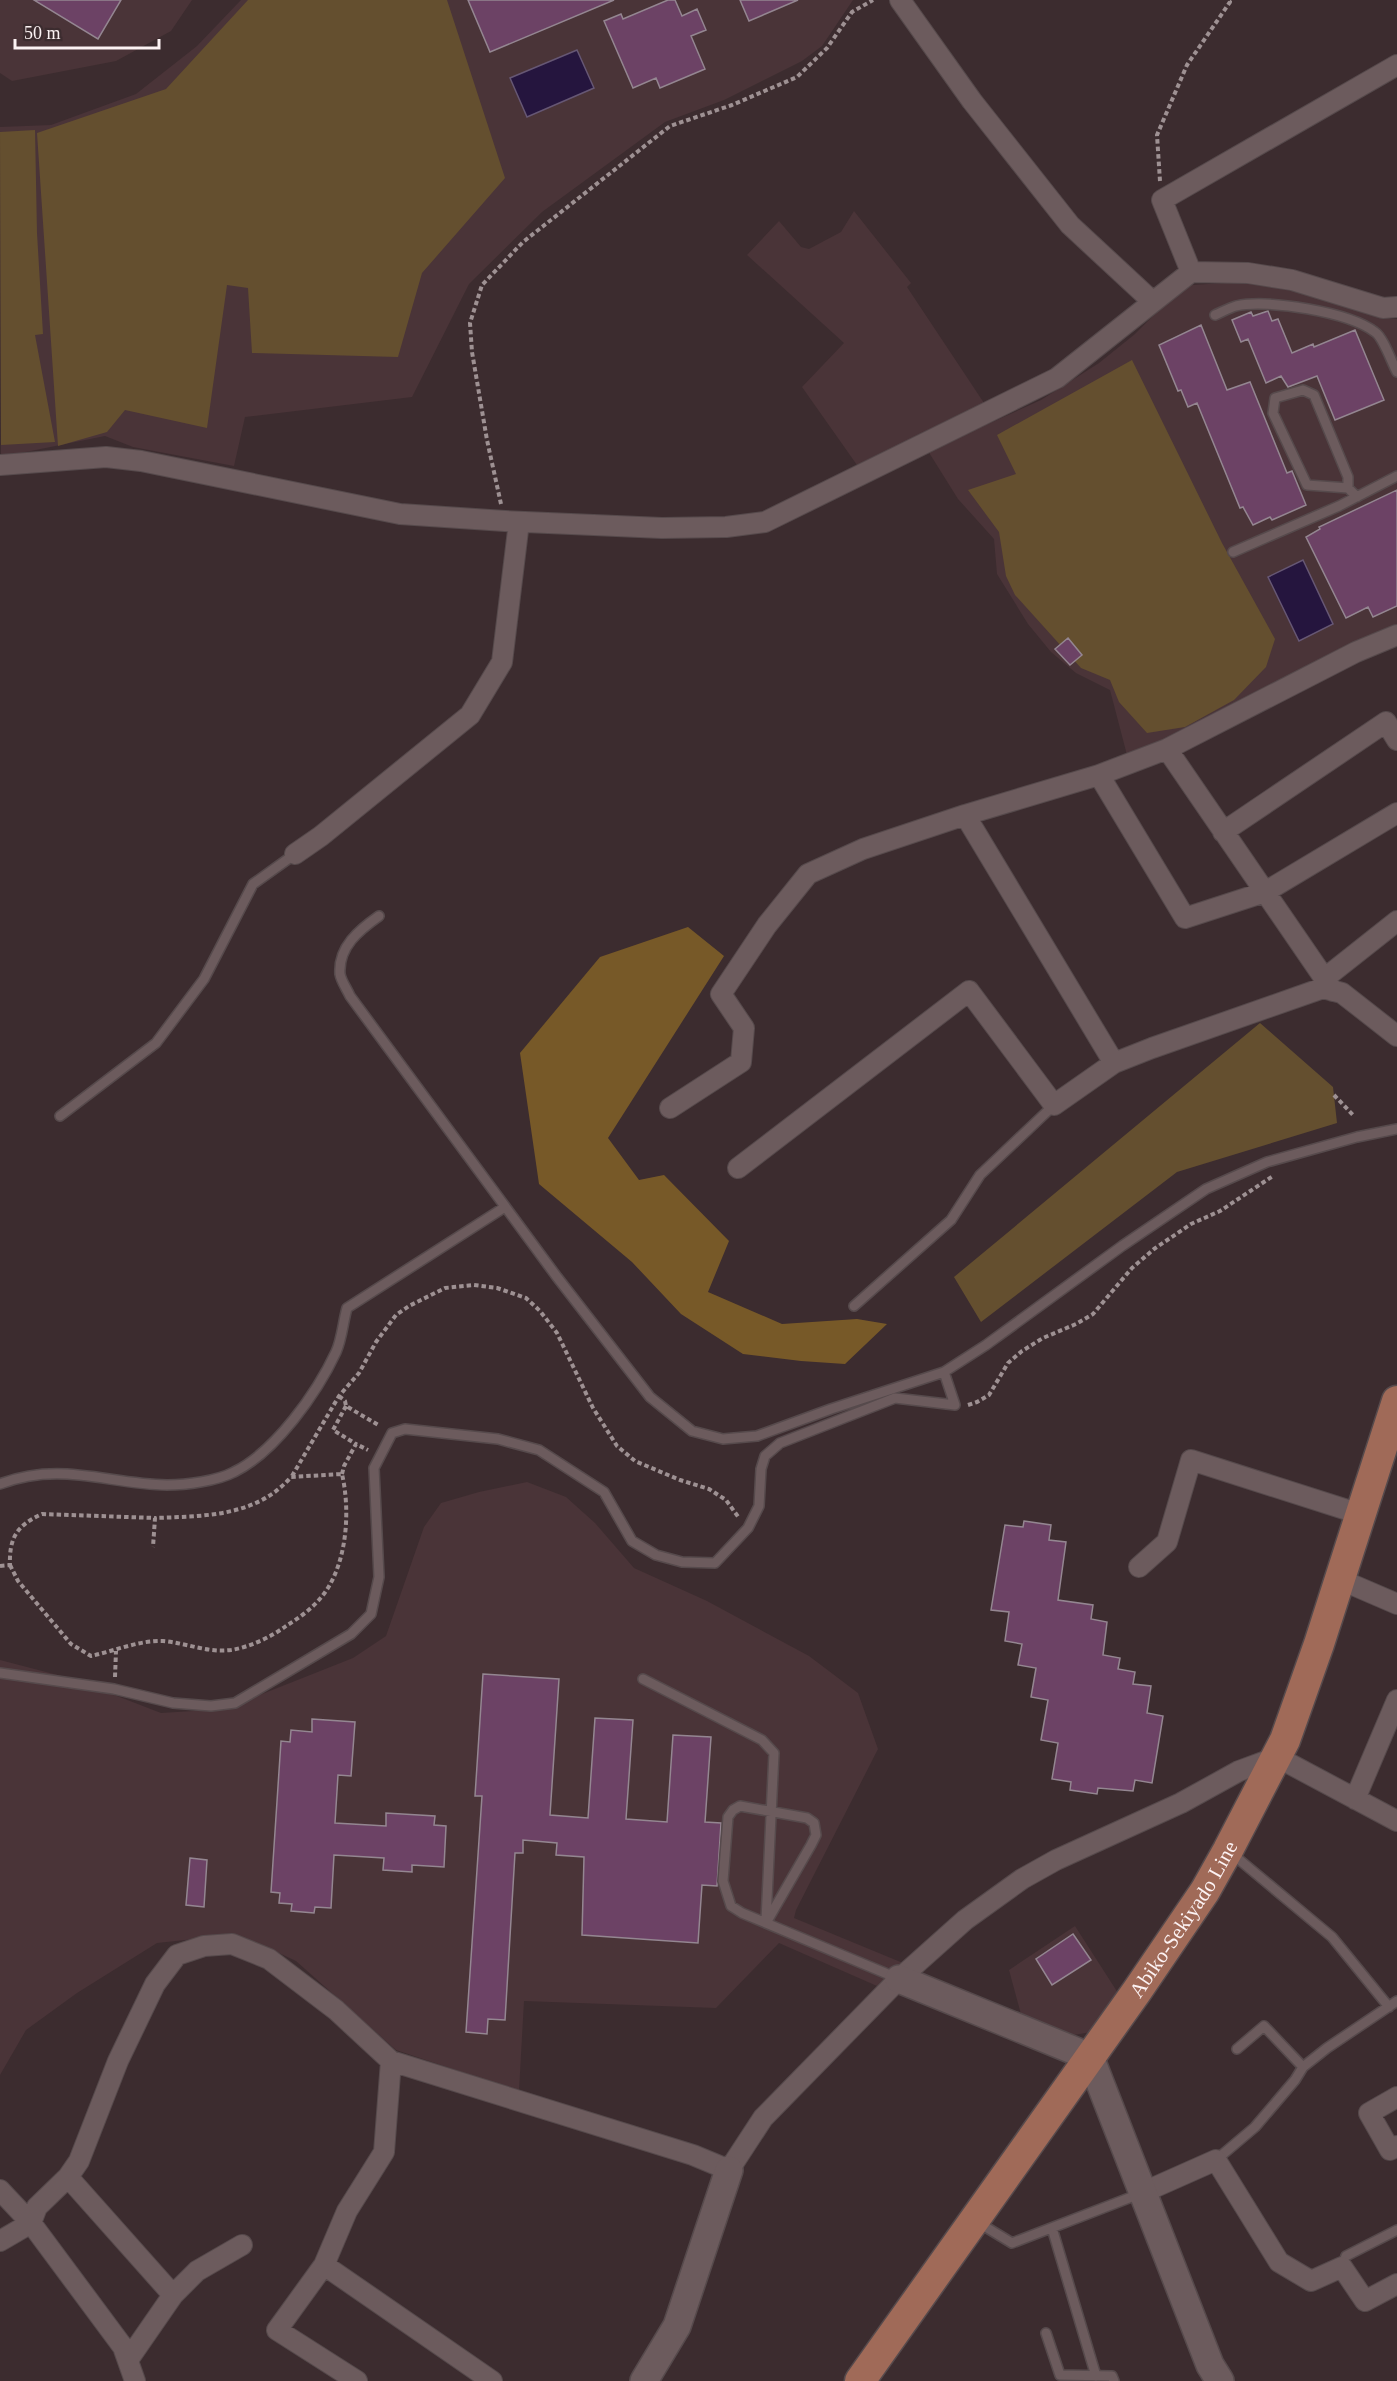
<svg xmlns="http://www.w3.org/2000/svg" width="1397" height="2381" font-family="Georgia,serif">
<rect width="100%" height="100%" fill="#3c2c2f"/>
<!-- built -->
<path fill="#4a3438" d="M 0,0 L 192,0 L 171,31 L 116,61 L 12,81 L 0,73 Z
M 241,0 L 853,0 L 822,46 L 802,61 L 724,100 L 665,122 L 542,212 L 469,284 L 412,397 L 245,417 L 234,466 L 133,447 L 105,436 L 1,457 L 0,127 L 51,125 L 136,94 L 197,46 Z
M 854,211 L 911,283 L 907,287 L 986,406 L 857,465 L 802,387 L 844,343 L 747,255 L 779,221 L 801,247 L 809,249 L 841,232 Z
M 1241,282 L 1306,288 L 1391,319 L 1397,319 L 1397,626 L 1233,716 L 1127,755 L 1110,690 L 1076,673 L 1051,652 L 1028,624 L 997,574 L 994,539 L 958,499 L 928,451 L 1041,400 L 1099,363 L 1135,334 L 1176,293 L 1192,285 Z
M 527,1482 L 566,1497 L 595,1523 L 634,1568 L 707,1601 L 809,1656 L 858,1693 L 878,1749 L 796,1910 L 794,1918 L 903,1963 L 877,1986 L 779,1943 L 716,2008 L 524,2001 L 519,2091 L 396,2050 L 296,1961 L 264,1946 L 213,1937 L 157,1943 L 77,1993 L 26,2030 L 0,2075 L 0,1660 L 73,1679 L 161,1713 L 209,1710 L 242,1702 L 353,1658 L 386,1636 L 424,1527 L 441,1503 L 479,1492 Z
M 1075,1926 L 1118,1993 L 1091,2032 L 1068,2036 L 1022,2018 L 1009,1970 Z"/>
<!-- green -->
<path fill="#644f2f" d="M 248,0 L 447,0 L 505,178 L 422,273 L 398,357 L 252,353 L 248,288 L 227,285 L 207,428 L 125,410 L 107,432 L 58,446 L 37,133 L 166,89 Z
M 35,130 L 37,233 L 43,334 L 35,335 L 55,442 L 1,445 L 0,132 Z
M 1132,360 L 1222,543 L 1275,639 L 1266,667 L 1234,700 L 1185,727 L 1147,733 L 1119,702 L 1110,680 L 1081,668 L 1015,595 L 1006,576 L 999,532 L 968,490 L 1016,474 L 997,435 Z
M 1260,1023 L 1333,1087 L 1337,1123 L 1177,1172 L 981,1322 L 954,1277 Z"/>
<!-- forest -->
<path fill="#775928" d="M 688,927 L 724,956 L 608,1138 L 639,1180 L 664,1175 L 729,1241 L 708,1292 L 782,1324 L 857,1319 L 887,1324 L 845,1364 L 801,1361 L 743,1354 L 681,1314 L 632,1262 L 539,1184 L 520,1053 L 600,957 Z"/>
<!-- water -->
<path fill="#25153e" stroke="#665774" stroke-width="1.5" d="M 577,50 L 594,88 L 527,117 L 510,78 Z
M 1303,560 L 1333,624 L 1299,641 L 1268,577 Z"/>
<!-- building -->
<path fill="#6c4265" stroke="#948691" stroke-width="1.5" d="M 34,0 L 121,0 L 98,39 Z
M 468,0 L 614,0 L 490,52 Z
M 668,0 L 675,0 L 682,16 L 697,9 L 706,30 L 691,36 L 705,69 L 660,88 L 656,78 L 633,88 L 604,21 L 621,14 L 623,19 Z
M 740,0 L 798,0 L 749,21 Z
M 1268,311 L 1272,321 L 1278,319 L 1292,353 L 1313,344 L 1314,347 L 1355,330 L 1384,400 L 1335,420 L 1317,376 L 1288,387 L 1281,376 L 1266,383 L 1248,339 L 1241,342 L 1232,320 L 1251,312 L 1253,316 Z
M 1201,325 L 1227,390 L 1250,382 L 1287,473 L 1292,471 L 1306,505 L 1272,520 L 1270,517 L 1253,525 L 1243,507 L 1240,508 L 1197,403 L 1188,407 L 1181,390 L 1178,391 L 1159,345 Z
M 1397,490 L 1397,606 L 1373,617 L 1368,607 L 1346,618 L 1306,537 L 1320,529 L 1319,527 Z
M 1068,638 L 1082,655 L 1070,665 L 1055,649 Z
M 1024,1521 L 1051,1525 L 1049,1540 L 1066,1542 L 1058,1600 L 1093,1605 L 1091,1619 L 1107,1622 L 1103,1655 L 1120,1658 L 1118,1669 L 1135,1672 L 1133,1684 L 1151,1686 L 1147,1713 L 1163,1716 L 1152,1783 L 1135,1780 L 1133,1791 L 1098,1788 L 1097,1794 L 1070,1790 L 1071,1782 L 1052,1779 L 1058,1743 L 1041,1740 L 1048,1700 L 1031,1697 L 1036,1668 L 1018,1665 L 1022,1644 L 1005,1641 L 1009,1612 L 991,1610 L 1005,1525 L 1023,1527 Z
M 483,1674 L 559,1679 L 550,1815 L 588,1818 L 595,1718 L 633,1720 L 626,1819 L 667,1822 L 673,1735 L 711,1737 L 705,1822 L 721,1823 L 717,1886 L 702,1885 L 698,1943 L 582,1935 L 584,1857 L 556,1855 L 557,1843 L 523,1840 L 523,1853 L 515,1853 L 505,2020 L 488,2019 L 487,2034 L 466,2032 L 482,1796 L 475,1796 Z
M 312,1719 L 355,1722 L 351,1776 L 338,1775 L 335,1823 L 386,1826 L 386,1813 L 435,1816 L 434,1825 L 446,1826 L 444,1867 L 412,1865 L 412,1872 L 383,1870 L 384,1858 L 334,1855 L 331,1908 L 315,1907 L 314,1913 L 291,1911 L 292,1904 L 279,1903 L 280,1893 L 271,1892 L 281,1741 L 290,1742 L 291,1730 L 312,1732 Z
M 190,1858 L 207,1860 L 204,1907 L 186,1905 Z
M 1073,1934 L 1091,1960 L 1052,1985 L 1036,1959 Z"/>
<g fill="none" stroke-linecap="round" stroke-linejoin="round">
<defs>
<path id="lane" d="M 1215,315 C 1222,312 1229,308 1236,306 C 1268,299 1349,312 1375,332 C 1383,337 1392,363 1397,372
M 1348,488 L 1348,477 L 1314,395 L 1303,390 L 1275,398 L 1273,413 L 1307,485 L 1348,488 L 1357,497
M 1233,552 L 1339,506 L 1397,476
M 379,916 C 359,930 338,947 340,974 C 341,981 347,989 350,996 L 557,1277 L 650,1397 L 692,1431 L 723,1439 L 757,1436 L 831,1409 L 944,1372 L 986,1345 L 1122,1246 L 1206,1189 L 1267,1162 L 1357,1137 L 1397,1129
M 60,1116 L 156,1043 L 204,979 L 253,884 L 295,854
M 854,1306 L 951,1220 L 980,1175 L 1054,1105
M 0,1484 C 61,1461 107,1484 167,1485 C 186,1485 217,1481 234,1472 C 275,1452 317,1393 336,1352 C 342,1339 343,1322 347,1308 L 505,1207
M 0,1673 L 114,1689 L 173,1703 L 211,1706 L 235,1703 L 351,1634 L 371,1614 L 379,1577 L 374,1468 L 392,1433 L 405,1429 L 498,1439 L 539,1450 L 604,1492 L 632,1541 L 656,1555 L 682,1562 L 715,1563 L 748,1528 L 759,1506 L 761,1469 L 765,1456 L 780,1443 L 895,1398 L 955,1405 L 944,1372
M 643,1679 L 762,1740 L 774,1753 L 766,1920
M 1230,1852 L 1332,1937 L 1389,2007
M 766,1923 L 811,1845 L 816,1835 L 814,1823 L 807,1818 L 740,1806 L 733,1810 L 728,1817 L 723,1881 L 731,1906 L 742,1913 L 897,1978
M 1237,2049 L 1264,2026 L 1303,2067
M 1216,2160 L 1255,2127 L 1295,2080 L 1303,2067 L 1327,2048 L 1397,2001
M 979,2223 L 1012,2243 L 1142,2193
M 1052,2228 L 1096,2376
M 1342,2267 L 1346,2256 L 1397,2230
M 1046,2333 L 1060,2375 L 1112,2376 L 1114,2381"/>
<path id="street" d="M 900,0 L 972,101 L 1070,225 L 1153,302
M 1191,272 L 1162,200 L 1397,65
M 0,465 L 106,457 L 141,461 L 400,514 L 505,521 L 662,528 L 726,527 L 765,522 L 1057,378 L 1191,272 L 1248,273 L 1292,280 L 1383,308 L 1397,307
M 1167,749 L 1333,991
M 1099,775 L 1185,918 L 1265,892 L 1397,813
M 965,815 L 1114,1063 L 1152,1048 L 1323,988 L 1342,993 L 1397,1036
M 1223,832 L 1386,722 L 1397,740
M 295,854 L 321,836 L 470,715 L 502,662 L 519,522
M 1325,978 L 1397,921
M 670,1108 L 741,1062 L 744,1028 L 721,994 L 767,925 L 808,874 L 863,849 L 965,815 L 1099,775 L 1167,749 L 1356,652 L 1397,635
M 738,1168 L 969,991 L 1054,1105 L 1114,1063
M 1139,1567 L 1167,1542 L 1191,1460 L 1360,1514
M 1339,1579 L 1397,1604
M 1355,1799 L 1397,1700
M 1397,2097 L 1369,2113 L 1390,2150 L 1397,2146
M 68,2177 L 173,2295 L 128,2360
M 0,2190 L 31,2223 L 123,2347 L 135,2381
M 1144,2192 L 1216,2160 L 1279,2262 L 1311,2281 L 1342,2267 L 1365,2301 L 1397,2284
M 0,2241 L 31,2223 L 37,2207 L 68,2177 L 79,2161 L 118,2061 L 155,1984 L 177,1955 L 204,1946 L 232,1944 L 269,1959 L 336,2010 L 391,2061 L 693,2155 L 729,2170 L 763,2118 L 899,1979 L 965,1920 L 1022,1879 L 1056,1860 L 1181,1803 L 1239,1771 L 1277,1757 L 1397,1821
M 324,2265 L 492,2381
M 173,2295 L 197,2271 L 242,2245
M 357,2381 L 277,2330 L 324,2265 L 347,2211 L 384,2152 L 391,2061"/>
<path id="secondary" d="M 899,1979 L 1090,2057 L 1210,2365 L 1220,2381
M 644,2381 L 677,2326 L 729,2170"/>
<g id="primary">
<path id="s1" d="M 860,2381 L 1137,1991 L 1205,1891 L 1228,1850 L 1285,1740 L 1319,1644 L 1397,1401"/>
</g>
</defs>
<!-- lane casing -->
<use href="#lane" stroke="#564a4c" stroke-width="12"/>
<!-- street casing -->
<use href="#street" stroke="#564a4c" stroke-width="22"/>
<!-- secondary casing -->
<use href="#secondary" stroke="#564a4c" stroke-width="30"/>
<!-- primary casing -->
<use href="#primary" stroke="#564a4c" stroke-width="33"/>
<!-- path -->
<path stroke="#9e9193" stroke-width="4" stroke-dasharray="4.5 3" stroke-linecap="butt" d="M 1160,181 L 1157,135 L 1187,65 L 1230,2 L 1227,0
M 501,504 L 487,440 L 472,352 L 470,323 L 482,285 L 523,242 L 670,126 L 732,105 L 797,77 L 827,48 L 852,12 L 873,0
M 1334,1095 L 1353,1115
M 339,1396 L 345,1401 L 346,1406 L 380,1426
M 968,1405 L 977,1402 L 989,1395 L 1008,1363 L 1022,1351 L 1043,1338 L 1076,1324 L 1093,1314 L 1132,1268 L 1154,1249 L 1191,1224 L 1220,1211 L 1273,1176
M 346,1406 L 333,1430 L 356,1444
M 342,1474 L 344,1466 L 356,1444 L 368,1450
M 292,1476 L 339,1396 L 359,1373 L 376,1342 L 396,1315 L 409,1306 L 445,1288 L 474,1285 L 497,1288 L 526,1298 L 540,1311 L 557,1333 L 593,1408 L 617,1446 L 635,1461 L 680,1480 L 709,1489 L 726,1500 L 739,1518
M 10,1565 L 18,1581 L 71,1644 L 91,1656 C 114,1651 140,1640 163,1641 C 187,1643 207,1653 231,1650 C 250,1647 271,1637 286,1626 C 297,1619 309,1611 318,1601 C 347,1570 351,1513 342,1474 L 291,1477 C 256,1517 204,1516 155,1518
M 0,1566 L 10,1565 C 9,1538 17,1525 42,1514 L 155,1518 L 153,1547
M 115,1677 L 116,1651"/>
<!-- lane -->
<use href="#lane" stroke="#6c5b5d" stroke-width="9"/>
<!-- street -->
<use href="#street" stroke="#6c5b5d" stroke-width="20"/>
<!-- secondary -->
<use href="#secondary" stroke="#6c5b5d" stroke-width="27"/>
<!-- primary -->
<use href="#primary" stroke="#a06a58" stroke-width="30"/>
</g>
<g text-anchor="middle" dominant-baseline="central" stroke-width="5" stroke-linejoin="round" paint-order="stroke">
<!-- street labels -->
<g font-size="21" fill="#fcf2f3" stroke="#3c2c2f">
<text stroke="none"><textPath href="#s1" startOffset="564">Abiko-Sekiyado Line</textPath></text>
</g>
</g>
<!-- scale -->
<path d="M15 39v9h144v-9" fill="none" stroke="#fcf2f3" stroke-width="3"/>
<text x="24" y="39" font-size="18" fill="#fcf2f3" stroke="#3c2c2f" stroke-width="4.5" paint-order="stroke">50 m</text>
</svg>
